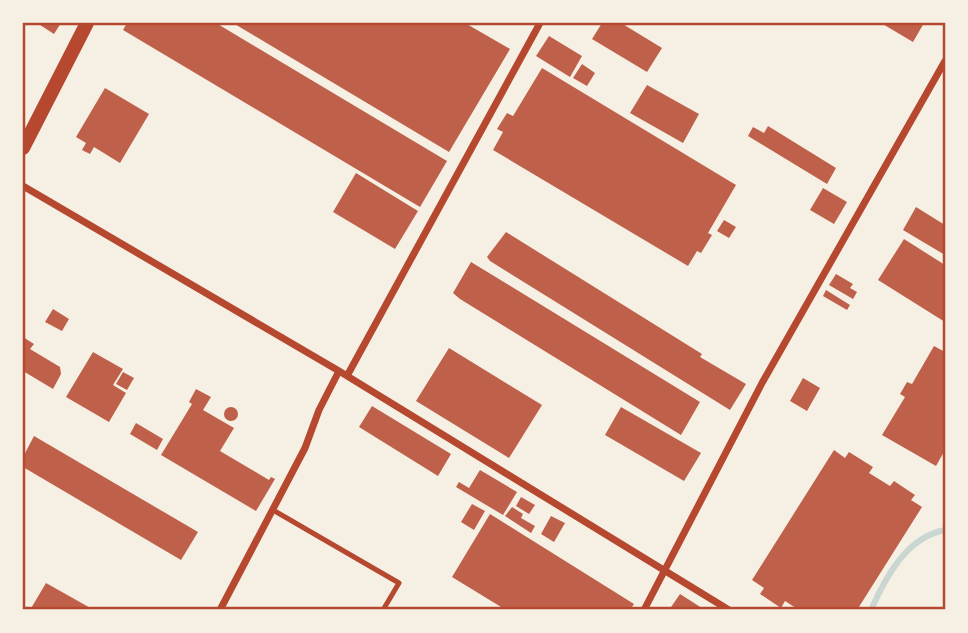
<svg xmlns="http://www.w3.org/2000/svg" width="968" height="633" font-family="'Asap Condensed',sans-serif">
<rect width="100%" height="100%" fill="#f6efe4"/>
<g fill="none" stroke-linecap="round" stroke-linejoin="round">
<!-- stream -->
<path stroke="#c9d6d2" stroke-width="6" d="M 871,610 C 886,576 907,537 945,530"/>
</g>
<!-- building -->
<path fill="#bf614a" d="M 37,23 L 61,23 L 54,34 Z
M 127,23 L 216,23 L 447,161 L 420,207 L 123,30 Z
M 233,23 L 465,23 L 510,49 L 449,152 Z
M 602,23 L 621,23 L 662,48 L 647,72 L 592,39 Z
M 881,23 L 924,23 L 913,42 Z
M 549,36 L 582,56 L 570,77 L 536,56 Z
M 582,64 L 595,73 L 587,86 L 573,78 Z
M 542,68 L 736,185 L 708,233 L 712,235 L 701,253 L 697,251 L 688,266 L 493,150 L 503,132 L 497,129 L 507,113 L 513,116 Z
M 647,85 L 699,114 L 683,143 L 630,113 Z
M 105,88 L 149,114 L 120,163 L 94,147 L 90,154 L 82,150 L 86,143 L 76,137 Z
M 768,126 L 836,168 L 827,184 L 748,136 L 753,127 L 764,133 Z
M 356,173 L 418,211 L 395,249 L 333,212 Z
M 823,188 L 847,202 L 834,224 L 810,210 Z
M 916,207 L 945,225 L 945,255 L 903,230 Z
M 724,220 L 736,227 L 729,238 L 717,231 Z
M 506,232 L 702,354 L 700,357 L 746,384 L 730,410 L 490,261 L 487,257 Z
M 904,239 L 945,265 L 945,322 L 878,280 Z
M 471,262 L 700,402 L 681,435 L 460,299 L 453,293 Z
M 836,274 L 853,284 L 850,288 L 857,292 L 853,299 L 829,285 Z
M 826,290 L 850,305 L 847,310 L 823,296 Z
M 53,309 L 69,319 L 62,331 L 45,322 Z
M 23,337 L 34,344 L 30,349 L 60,367 L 61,374 L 53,389 L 23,371 Z
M 934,346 L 945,352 L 945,450 L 936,466 L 882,435 L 905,397 L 900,394 L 907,382 L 912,384 Z
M 449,348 L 542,405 L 509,458 L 416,401 Z
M 93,352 L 123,369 L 113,385 L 126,393 L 109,422 L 66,397 Z
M 123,372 L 134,378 L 127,390 L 116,384 Z
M 803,378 L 820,388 L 807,411 L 790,401 Z
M 196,389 L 211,397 L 203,410 L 234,428 L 220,451 L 269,480 L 271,477 L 275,479 L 256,511 L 161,455 L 192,404 L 189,402 Z
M 372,406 L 451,454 L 438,476 L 359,427 Z
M224 414a7 7 0 1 1 14 0a7 7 0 1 1-14 0Z
M 621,407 L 701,453 L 684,481 L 605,435 Z
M 136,423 L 163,439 L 157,450 L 130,434 Z
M 34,436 L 198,532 L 181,560 L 23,467 L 23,457 Z
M 834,450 L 845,458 L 849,452 L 873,467 L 869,473 L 890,486 L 894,481 L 915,495 L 911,500 L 922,507 L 857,610 L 799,610 L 785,601 L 781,608 L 760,594 L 764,588 L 752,580 Z
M 480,470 L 517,492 L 503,515 L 456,487 L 459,482 L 469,488 Z
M 521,497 L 535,505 L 529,514 L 516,506 Z
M 472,504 L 485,511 L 474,530 L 461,522 Z
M 512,507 L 523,514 L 521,518 L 535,526 L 531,533 L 505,516 Z
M 490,514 L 634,604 L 630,610 L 506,610 L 452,577 Z
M 551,516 L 565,523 L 554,542 L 541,534 Z
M 46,583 L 94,610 L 30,610 Z
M 680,594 L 705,610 L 669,610 Z"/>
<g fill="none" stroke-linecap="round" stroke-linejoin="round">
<!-- service -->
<path stroke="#b5482f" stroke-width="5" d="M 273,510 L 399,583 L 383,610"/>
<!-- minor -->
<path stroke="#b5482f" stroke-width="7" d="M 23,186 L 339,371 L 729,610
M 347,376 L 540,23
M 220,610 L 305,448 L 319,410 L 339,371
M 644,610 L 762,383 L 945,61"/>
<!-- secondary -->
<path stroke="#b5482f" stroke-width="14" d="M 23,148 L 87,23"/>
</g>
<!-- border -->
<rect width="968" height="633" fill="none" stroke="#f6efe4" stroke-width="49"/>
<rect x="24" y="24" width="920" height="584" fill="none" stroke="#b5482f" stroke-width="2.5"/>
</svg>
